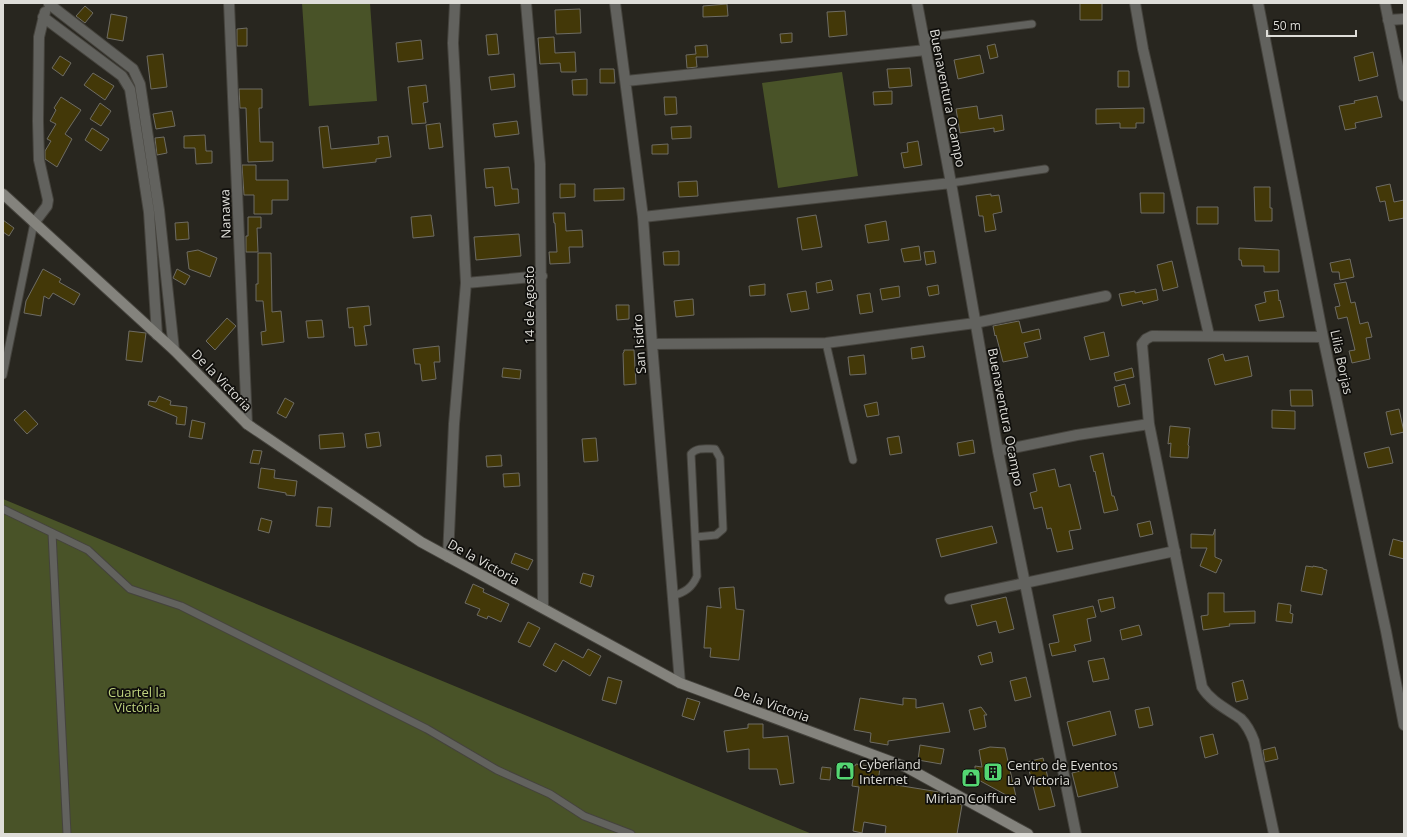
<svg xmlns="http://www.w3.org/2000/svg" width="1407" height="837" font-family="'Open Sans',sans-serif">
<rect width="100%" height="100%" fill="#28261f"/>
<!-- green -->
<path fill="#495328" d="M 302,3 L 370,3 L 377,101 L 309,106 Z
M 842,72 L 858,176 L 778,188 L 762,83 Z
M 3,499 L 812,834 L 3,834 Z"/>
<!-- building -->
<path fill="#433808" stroke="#6e6c64" d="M 1080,3 L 1102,3 L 1102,20 L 1080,20 Z
M 727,4 L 728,16 L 703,17 L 703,6 Z
M 85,6 L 93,13 L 85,23 L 76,16 Z
M 580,9 L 581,33 L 556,34 L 555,10 Z
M 845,11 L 847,35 L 829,37 L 827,12 Z
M 111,14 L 127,17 L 123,41 L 107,38 Z
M 247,28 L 247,46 L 237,46 L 237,29 Z
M 792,33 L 792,42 L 781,43 L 780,34 Z
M 497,34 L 499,54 L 488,55 L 486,35 Z
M 554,37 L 555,53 L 575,52 L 576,72 L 561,72 L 560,63 L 540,64 L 538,38 Z
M 421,40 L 423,59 L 398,62 L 396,43 Z
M 995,44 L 998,57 L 990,59 L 987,46 Z
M 707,45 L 708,57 L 696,57 L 697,67 L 687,68 L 686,55 L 696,54 L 695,46 Z
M 1373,52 L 1378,76 L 1359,81 L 1354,57 Z
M 163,54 L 167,87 L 151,89 L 147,56 Z
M 980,55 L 984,73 L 958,79 L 954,60 Z
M 60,56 L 71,63 L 63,76 L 52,68 Z
M 910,68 L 912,86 L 889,88 L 887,69 Z
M 600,69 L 614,69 L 615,83 L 600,83 Z
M 1118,71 L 1129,71 L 1129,87 L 1118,87 Z
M 93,73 L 114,86 L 105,100 L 84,85 Z
M 514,74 L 515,87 L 491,90 L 489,77 Z
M 587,79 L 587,95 L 573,95 L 572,80 Z
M 426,85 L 428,102 L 423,103 L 426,123 L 412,124 L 408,87 Z
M 239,89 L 262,89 L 262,108 L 259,108 L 260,142 L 273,142 L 273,161 L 248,162 L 246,108 L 240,108 Z
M 892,91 L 892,104 L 874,105 L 873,92 Z
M 1377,96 L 1382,117 L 1355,123 L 1356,128 L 1345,130 L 1339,106 L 1355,103 L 1354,101 Z
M 61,97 L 81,110 L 65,134 L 72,139 L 57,167 L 45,159 L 45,151 L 51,141 L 47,139 L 56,124 L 50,121 L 56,110 L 54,108 Z
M 664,97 L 676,97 L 677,114 L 665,115 Z
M 100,103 L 111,111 L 101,126 L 90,119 Z
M 977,106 L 979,119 L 1002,115 L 1004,130 L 994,132 L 994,128 L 960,133 L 956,109 Z
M 1144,108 L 1144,123 L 1136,123 L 1136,128 L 1120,128 L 1120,123 L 1096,124 L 1096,109 Z
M 172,111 L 175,126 L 156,129 L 153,114 Z
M 517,121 L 519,134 L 495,137 L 493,124 Z
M 440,123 L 443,147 L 429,149 L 426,125 Z
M 328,126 L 331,149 L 379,144 L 378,137 L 388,136 L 391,157 L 376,159 L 376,162 L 323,168 L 319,127 Z
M 691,126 L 691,138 L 672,139 L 671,127 Z
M 92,128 L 109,139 L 101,151 L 85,140 Z
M 205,135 L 206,151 L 212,151 L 212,163 L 196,164 L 195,148 L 184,148 L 184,136 Z
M 164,137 L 167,153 L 157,155 L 155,138 Z
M 918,141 L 922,165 L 904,168 L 901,153 L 908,152 L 907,143 Z
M 668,144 L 668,154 L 652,154 L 652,145 Z
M 242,165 L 256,165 L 256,180 L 288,180 L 288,200 L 272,200 L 272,214 L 254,214 L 254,195 L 244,195 Z
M 509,167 L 512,189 L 518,189 L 519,203 L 495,206 L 493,187 L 486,188 L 484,169 Z
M 697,181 L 698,196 L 679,197 L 678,182 Z
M 560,184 L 575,184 L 575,197 L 560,198 Z
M 1390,184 L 1394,202 L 1404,200 L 1404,218 L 1389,221 L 1385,201 L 1380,202 L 1376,187 Z
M 1254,187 L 1270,187 L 1270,208 L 1272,208 L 1272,221 L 1255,221 Z
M 624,188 L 624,200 L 594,201 L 594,189 Z
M 1140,193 L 1164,193 L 1164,213 L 1141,213 Z
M 991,194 L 991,196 L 999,195 L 1002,212 L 993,214 L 996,230 L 985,232 L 983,216 L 979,216 L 976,196 Z
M 1197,207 L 1218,207 L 1218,224 L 1197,224 Z
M 553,213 L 565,213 L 566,231 L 582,230 L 583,247 L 569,247 L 570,263 L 550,264 L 549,252 L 557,252 L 555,223 L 554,223 Z
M 431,215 L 434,236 L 413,238 L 411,217 Z
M 816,215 L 822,247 L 802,250 L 797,218 Z
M 248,217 L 261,217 L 261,228 L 257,228 L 258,252 L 246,252 L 246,236 L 248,236 Z
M 3,220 L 14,228 L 9,236 L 3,232 Z
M 886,221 L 889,240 L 868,243 L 865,225 Z
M 188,222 L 189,239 L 176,240 L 175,223 Z
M 519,234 L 521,256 L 476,260 L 474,237 Z
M 919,246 L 921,260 L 904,262 L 901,249 Z
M 1239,248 L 1279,250 L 1279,272 L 1264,272 L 1264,266 L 1242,266 L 1241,260 L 1239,260 Z
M 198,250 L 217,258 L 210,277 L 189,269 L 187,252 Z
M 679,251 L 679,265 L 664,265 L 663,252 Z
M 934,251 L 936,263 L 926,265 L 924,252 Z
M 258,253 L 271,253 L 272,312 L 281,311 L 284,342 L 262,345 L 261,332 L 266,331 L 263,301 L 256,301 L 256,284 L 258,284 Z
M 1350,259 L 1354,277 L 1340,280 L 1339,272 L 1332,272 L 1330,263 Z
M 1172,261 L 1178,287 L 1163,291 L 1157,265 Z
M 43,269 L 61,279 L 59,282 L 80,294 L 74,305 L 53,293 L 49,299 L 44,296 L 41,316 L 24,313 L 26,301 Z
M 177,269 L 190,276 L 185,285 L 173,278 Z
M 831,280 L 833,290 L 817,293 L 816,283 Z
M 1346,282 L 1351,303 L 1355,302 L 1360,324 L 1368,322 L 1372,337 L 1366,338 L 1370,359 L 1352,363 L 1349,351 L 1355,350 L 1347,317 L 1338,319 L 1335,307 L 1340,306 L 1334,284 Z
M 765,284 L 765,295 L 750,296 L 749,286 Z
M 938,285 L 939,294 L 929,296 L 927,287 Z
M 899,286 L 900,297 L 882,300 L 880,289 Z
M 1156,289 L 1158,300 L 1143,304 L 1142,301 L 1122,306 L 1119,294 L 1135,291 L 1135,293 Z
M 1278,290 L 1279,301 L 1280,300 L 1284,317 L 1259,321 L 1255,305 L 1266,302 L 1264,292 Z
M 806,291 L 809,309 L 791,312 L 787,294 Z
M 870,293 L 873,312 L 860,314 L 857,295 Z
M 693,299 L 694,315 L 676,317 L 674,301 Z
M 616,305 L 629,305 L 629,319 L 617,320 Z
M 369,306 L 371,325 L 364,326 L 367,345 L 355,346 L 353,327 L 349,328 L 347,308 Z
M 227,318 L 236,326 L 215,350 L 206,341 Z
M 322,320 L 324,337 L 308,338 L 306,321 Z
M 1019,321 L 1022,333 L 1039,329 L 1041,339 L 1024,343 L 1028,357 L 1003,362 L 996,335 L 995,336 L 993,326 Z
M 129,331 L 146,333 L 142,362 L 126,360 Z
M 1104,332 L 1109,356 L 1090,360 L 1084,337 Z
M 439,346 L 440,362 L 434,362 L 436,379 L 422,381 L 420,364 L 415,364 L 413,349 Z
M 923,346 L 925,357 L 912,359 L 911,348 Z
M 624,350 L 634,350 L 636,384 L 624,385 L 623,353 L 624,352 Z
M 1223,354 L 1225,361 L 1248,356 L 1252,376 L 1215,385 L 1208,359 Z
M 864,355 L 866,374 L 850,375 L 848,357 Z
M 503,368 L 521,370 L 520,379 L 502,377 Z
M 1132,368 L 1134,377 L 1116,381 L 1114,373 Z
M 1125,384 L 1130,404 L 1118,407 L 1114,387 Z
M 1290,390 L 1312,390 L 1313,406 L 1291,406 Z
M 159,396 L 171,401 L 170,405 L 187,407 L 185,425 L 176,424 L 177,417 L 148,405 L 149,401 L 156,402 Z
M 285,398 L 294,403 L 286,418 L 277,413 Z
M 877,402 L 879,415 L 867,417 L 864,405 Z
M 1399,409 L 1404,432 L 1391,435 L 1386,412 Z
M 25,410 L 38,424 L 27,434 L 14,420 Z
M 1272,410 L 1295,411 L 1295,429 L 1272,428 Z
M 192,420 L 205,423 L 202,439 L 189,437 Z
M 1170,426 L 1190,428 L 1188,445 L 1189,446 L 1188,458 L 1170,457 L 1171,443 L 1168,444 Z
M 379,432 L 381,446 L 367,448 L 365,434 Z
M 343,433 L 345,447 L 320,449 L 319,435 Z
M 899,436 L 902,453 L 890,455 L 887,438 Z
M 596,438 L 598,461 L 584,462 L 582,439 Z
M 973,440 L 975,453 L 959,456 L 957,443 Z
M 1389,447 L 1393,463 L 1368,468 L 1364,453 Z
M 253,450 L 262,451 L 259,464 L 250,463 Z
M 1103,453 L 1112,496 L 1114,496 L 1118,510 L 1104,513 L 1095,471 L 1094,472 L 1090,456 Z
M 501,455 L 502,466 L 487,467 L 486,456 Z
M 261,468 L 275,470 L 274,478 L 297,481 L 295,496 L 286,495 L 286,493 L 258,488 Z
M 1055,469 L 1059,487 L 1070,484 L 1081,529 L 1069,531 L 1073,549 L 1057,552 L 1051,528 L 1047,529 L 1042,507 L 1034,509 L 1030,493 L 1037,491 L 1033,474 Z
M 519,473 L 520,486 L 504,487 L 503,474 Z
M 318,507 L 332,508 L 330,527 L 316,526 Z
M 261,518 L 272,521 L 269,533 L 258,530 Z
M 1150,521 L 1153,534 L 1140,537 L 1137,524 Z
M 992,526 L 997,543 L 941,557 L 936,539 Z
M 1215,529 L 1215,557 L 1222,560 L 1216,573 L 1200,566 L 1207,548 L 1191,548 L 1191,534 L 1213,535 Z
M 1393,539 L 1404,542 L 1404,559 L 1389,555 Z
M 515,553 L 533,560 L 528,570 L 511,563 Z
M 1306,566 L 1313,567 L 1313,566 L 1323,568 L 1323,569 L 1327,570 L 1322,595 L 1301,591 Z
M 583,573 L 594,576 L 591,587 L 580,583 Z
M 473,584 L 484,589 L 483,592 L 509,604 L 501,622 L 488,616 L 487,619 L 477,615 L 480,609 L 465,603 Z
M 734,587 L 736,609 L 744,610 L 739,660 L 710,657 L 711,648 L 704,648 L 707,606 L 721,608 L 719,588 Z
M 1208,593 L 1224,593 L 1224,612 L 1255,611 L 1255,623 L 1229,624 L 1230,626 L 1203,630 L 1201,616 L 1208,615 Z
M 1006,597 L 1014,629 L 999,633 L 996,621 L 977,626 L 971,605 Z
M 1113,597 L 1115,608 L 1101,612 L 1098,600 Z
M 1278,603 L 1291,605 L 1290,613 L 1293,614 L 1292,623 L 1276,621 Z
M 1093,606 L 1096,617 L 1087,619 L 1091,641 L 1074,645 L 1076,651 L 1052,656 L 1049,644 L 1059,642 L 1053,615 Z
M 528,622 L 540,628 L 530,647 L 518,642 Z
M 1139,625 L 1142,635 L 1122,640 L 1120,630 Z
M 555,643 L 583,658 L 588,649 L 601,656 L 590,676 L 563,660 L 556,672 L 543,665 Z
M 991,652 L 993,662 L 981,665 L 978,656 Z
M 1104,658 L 1109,679 L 1093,682 L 1088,661 Z
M 608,677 L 622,681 L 616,704 L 602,700 Z
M 1026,677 L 1031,697 L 1015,701 L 1010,681 Z
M 1243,680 L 1248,699 L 1236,702 L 1232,683 Z
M 687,698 L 700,702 L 694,720 L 682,716 Z
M 860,698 L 903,705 L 903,698 L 916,699 L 916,708 L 943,703 L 950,732 L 888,741 L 888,745 L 870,742 L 871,733 L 854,730 Z
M 981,707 L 987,715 L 984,715 L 986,727 L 974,730 L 969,710 Z
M 1149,707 L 1153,725 L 1139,728 L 1135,710 Z
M 1110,711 L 1116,735 L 1073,746 L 1067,722 Z
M 748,724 L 763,724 L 763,738 L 788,736 L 794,783 L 780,785 L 777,769 L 749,769 L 749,749 L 727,752 L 724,731 L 748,728 Z
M 1213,734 L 1218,754 L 1205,758 L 1200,737 Z
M 920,745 L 944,749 L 941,764 L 918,760 Z
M 990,747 L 1005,748 L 1017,801 L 975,778 L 975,766 L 982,767 L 979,750 Z
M 1275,747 L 1278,759 L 1265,762 L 1263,750 Z
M 1043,758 L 1055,806 L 1039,810 L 1027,762 Z
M 1112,763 L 1118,787 L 1078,797 L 1072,773 Z
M 839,764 L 855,766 L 856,764 L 880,768 L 878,782 L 939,792 L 940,793 L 940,799 L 956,802 L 962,805 L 957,834 L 885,834 L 886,826 L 864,822 L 862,833 L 853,831 L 859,787 L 852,786 L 853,779 L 837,776 Z
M 822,767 L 831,768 L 830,780 L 820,779 Z"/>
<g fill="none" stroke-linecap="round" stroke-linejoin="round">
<defs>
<path id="lane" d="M 923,38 L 1032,24
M 951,183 L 1045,169
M 826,343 L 853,460
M 3,375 L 34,223
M 3,509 L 88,550 L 130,589 L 181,606 L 427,729 L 497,770 L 550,794 L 584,816 L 631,834
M 52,533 L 67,834
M 673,596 C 685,592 692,588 697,576 L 691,454 C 697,447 706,449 715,449 L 720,458 L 723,529 L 716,535 L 696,537"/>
<path id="street" d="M 229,3 L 247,424
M 526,3 L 540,164 L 543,608
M 615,3 L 643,217 L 652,344 L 680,683
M 917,3 L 951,183 L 998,451 L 1076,834
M 1135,3 L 1143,49 L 1209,335
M 1258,3 L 1323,337 L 1386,631 L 1404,725
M 1385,3 L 1404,96
M 49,4 L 133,69 L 140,84 L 159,210 L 174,350
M 43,17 L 122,76 L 130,89 L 149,212 L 157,335
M 1388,20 L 1404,19
M 626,81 L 926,50
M 643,217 L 951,183
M 34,223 L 47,206 L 48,200 L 39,160 L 38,121 L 39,37 L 45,12
M 466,283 L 542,276
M 652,344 L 826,343 L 975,323 L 1106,296
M 998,451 L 1077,435 L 1149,424
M 448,557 L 454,424 L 466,283 L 453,43 L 455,3
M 950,599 L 1175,551
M 1274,834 L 1254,741 C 1251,733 1247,725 1241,719 C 1227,709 1211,702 1202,687 L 1149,424 L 1142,344 L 1146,339 L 1152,336 L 1323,337"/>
<path id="secondary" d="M 3,194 L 174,350 L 247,424 L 421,542 L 680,683 L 906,767 L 1028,834"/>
</defs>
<!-- lane casing -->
<use href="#lane" stroke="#45433d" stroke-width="9"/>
<!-- street casing -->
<use href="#street" stroke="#45433d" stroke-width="12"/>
<!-- secondary casing -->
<use href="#secondary" stroke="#45433d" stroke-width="12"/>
<!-- lane -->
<use href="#lane" stroke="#62625e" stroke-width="7"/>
<!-- street -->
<use href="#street" stroke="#62625e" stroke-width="10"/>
<!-- secondary -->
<use href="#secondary" stroke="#84837d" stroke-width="10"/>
</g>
<!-- icons -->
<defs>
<symbol id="shop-square" viewBox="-11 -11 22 22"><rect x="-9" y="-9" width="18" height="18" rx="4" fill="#54d672" stroke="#100f0c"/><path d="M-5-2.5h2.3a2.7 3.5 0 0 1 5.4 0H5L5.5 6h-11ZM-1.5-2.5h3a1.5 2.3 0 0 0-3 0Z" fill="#111"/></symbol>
<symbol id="building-square" viewBox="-11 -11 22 22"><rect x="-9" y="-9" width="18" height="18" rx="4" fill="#54d672" stroke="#100f0c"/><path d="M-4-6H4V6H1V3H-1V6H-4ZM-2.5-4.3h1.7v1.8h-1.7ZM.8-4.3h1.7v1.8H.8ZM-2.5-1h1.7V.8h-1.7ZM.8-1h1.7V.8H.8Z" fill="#111"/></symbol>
</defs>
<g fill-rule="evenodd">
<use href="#shop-square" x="834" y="760" width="22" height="22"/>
<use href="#building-square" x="982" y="761" width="22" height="22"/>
<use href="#shop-square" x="960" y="767" width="22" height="22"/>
</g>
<g text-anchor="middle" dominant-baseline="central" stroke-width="3.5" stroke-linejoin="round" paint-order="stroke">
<!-- street labels -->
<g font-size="13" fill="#deddd8" stroke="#100f0c">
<text transform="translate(948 98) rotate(79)">Buenaventura Ocampo</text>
<text transform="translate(225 214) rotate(-92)">Nanawa</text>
<text transform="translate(529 305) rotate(-90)">14 de Agosto</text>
<text transform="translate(639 344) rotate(-94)">San Isidro</text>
<text transform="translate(1342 362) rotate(78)">Lilia Borjas</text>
<text transform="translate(222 380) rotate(46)">De la Victoria</text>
<text transform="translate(1006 417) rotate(79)">Buenaventura Ocampo</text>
<text transform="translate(484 562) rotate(29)">De la Victoria</text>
<text transform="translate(772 704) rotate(20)">De la Victoria</text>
</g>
<!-- park labels -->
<g font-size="13" fill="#bfd37f" stroke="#100f0c">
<text x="137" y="692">Cuartel la<tspan x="137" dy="15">Victória</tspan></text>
</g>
<!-- poi labels -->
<g font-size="13" fill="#deddd8" stroke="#100f0c" text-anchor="start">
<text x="859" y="764">Cyberland<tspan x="859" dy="15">Internet</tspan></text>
<text x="1007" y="765">Centro de Eventos<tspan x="1007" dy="15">La Victoria</tspan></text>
<text x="971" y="798" text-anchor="middle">Mirian Coiffure</text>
</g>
</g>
<!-- border -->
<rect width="1407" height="837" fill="none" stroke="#deddd8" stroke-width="8"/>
<!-- scale -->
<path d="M1267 30v6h89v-6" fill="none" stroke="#deddd8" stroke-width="2"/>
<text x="1273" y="30" font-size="12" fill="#deddd8" stroke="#100f0c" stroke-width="3" paint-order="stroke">50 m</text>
</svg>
